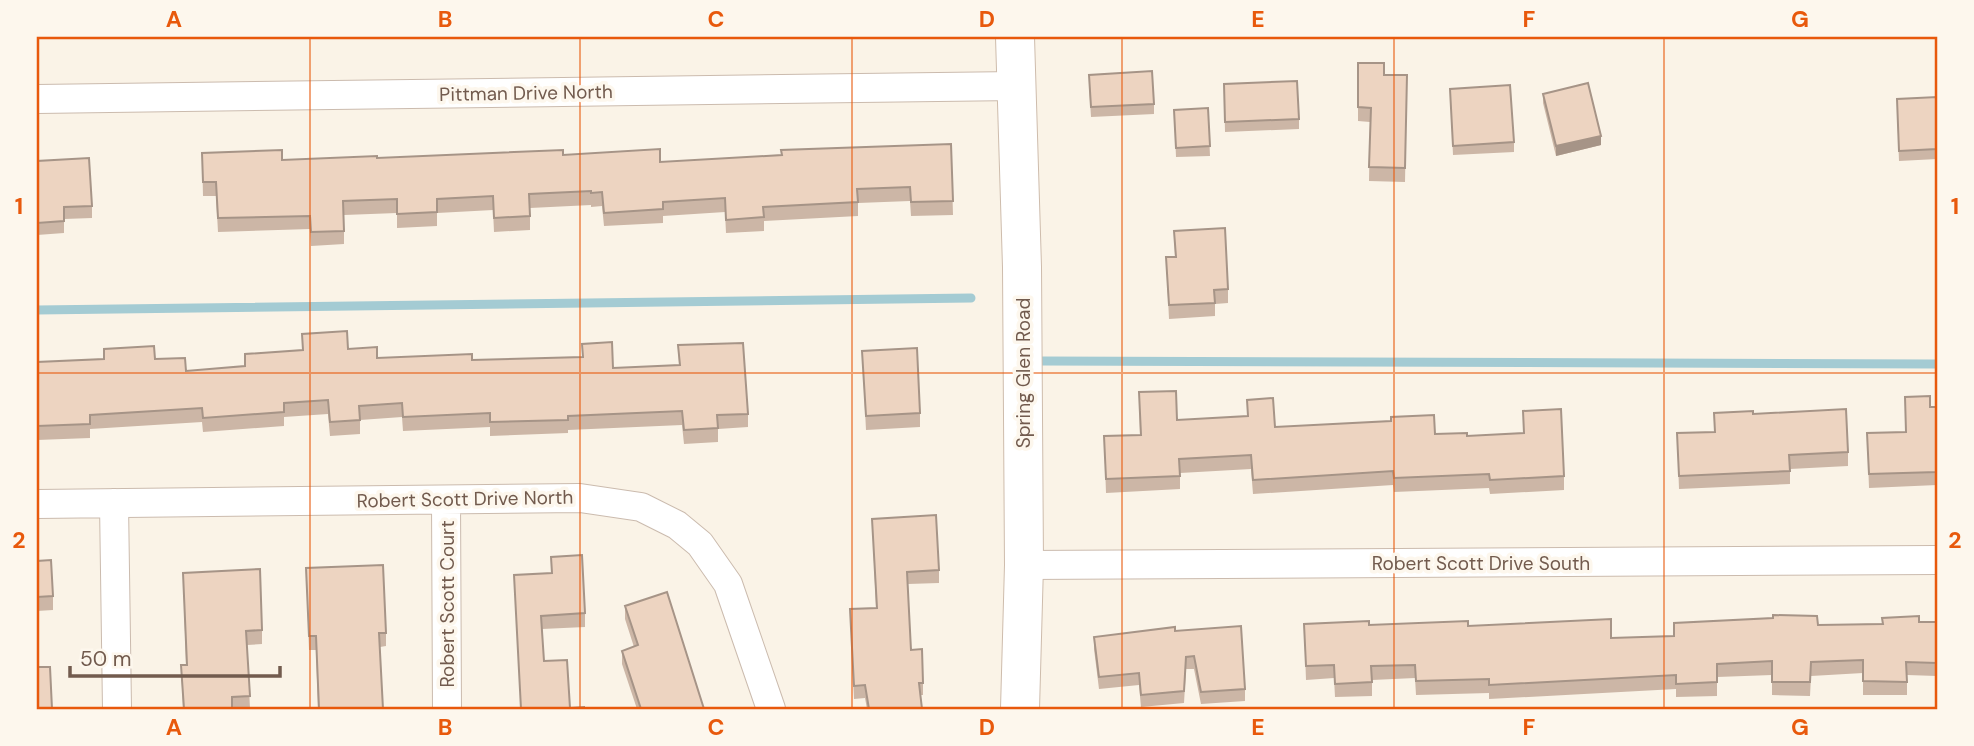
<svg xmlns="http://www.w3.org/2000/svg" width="1974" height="746" font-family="'DM Sans',sans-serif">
<rect width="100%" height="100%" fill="#faf3e7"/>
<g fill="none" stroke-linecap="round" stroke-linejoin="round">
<!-- stream -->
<path stroke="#a4cbd3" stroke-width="9" d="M 37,310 L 971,298
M 1042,361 L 1937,364"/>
<defs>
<path id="street" d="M 37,99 L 1016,86
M 446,500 L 447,709
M 114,503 L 117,709
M 37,504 L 580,498 L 641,507 L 677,525 L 700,544 L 728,584 L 771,709
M 1024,565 L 1937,560"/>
<path id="secondary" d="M 1015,37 L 1022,267 L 1024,565 L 1020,709"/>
</defs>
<!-- street casing -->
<use href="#street" stroke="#cbbbae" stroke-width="30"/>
<!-- secondary casing -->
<use href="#secondary" stroke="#cebcac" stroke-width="40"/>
<!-- street -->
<use href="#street" stroke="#fff" stroke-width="28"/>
<!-- secondary -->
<use href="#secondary" stroke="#fff" stroke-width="38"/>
</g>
<!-- wall -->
<path fill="#ccb6a6" d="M 1358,63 L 1384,75 L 1407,75 L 1405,182 L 1369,181 L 1370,122 L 1358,121 Z
M 1224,84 L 1299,119 L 1299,129 L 1225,132 Z
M 1089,85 L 1154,104 L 1154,114 L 1091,117 Z
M 1450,89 L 1514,142 L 1514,152 L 1453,155 Z
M 1543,94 L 1601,145 L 1556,156 L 1543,103 Z
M 1937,97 L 1937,159 L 1899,161 L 1897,109 Z
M 1208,108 L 1210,156 L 1176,157 L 1174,110 Z
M 951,144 L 953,215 L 911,216 L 910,201 L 858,203 L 858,216 L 764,221 L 764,231 L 726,233 L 725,212 L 663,216 L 663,223 L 604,226 L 602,206 L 591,207 L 591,205 L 530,208 L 530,230 L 494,232 L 493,210 L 437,213 L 437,226 L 397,228 L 397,213 L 344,215 L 344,244 L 311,246 L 310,229 L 218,232 L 216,196 L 203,196 L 202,153 L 282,160 L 563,155 L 660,162 L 781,155 Z
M 37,161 L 92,206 L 92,218 L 64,219 L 64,233 L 37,235 Z
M 1174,231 L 1228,289 L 1228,303 L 1215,304 L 1215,316 L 1169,319 L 1166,257 L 1175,257 Z
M 302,334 L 377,358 L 472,360 L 582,357 L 582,344 L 613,368 L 679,365 L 678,345 L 748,414 L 748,427 L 718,429 L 718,442 L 684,444 L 682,425 L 568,430 L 568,433 L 490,436 L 490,427 L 403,431 L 402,417 L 360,420 L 360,434 L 330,436 L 328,414 L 284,417 L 284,426 L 203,432 L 202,422 L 90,429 L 90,438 L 37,440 L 37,362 L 104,359 L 104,349 L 155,359 L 186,371 L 245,366 L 245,354 L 303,350 Z
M 862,351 L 920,413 L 920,427 L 866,430 Z
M 1139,392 L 1177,420 L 1247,417 L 1247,400 L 1275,427 L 1467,436 L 1523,433 L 1523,411 L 1564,476 L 1564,490 L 1490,494 L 1489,488 L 1394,492 L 1393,485 L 1253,494 L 1251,469 L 1180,473 L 1180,489 L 1106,493 L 1104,436 L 1140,435 Z
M 1930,407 L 1937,407 L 1937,485 L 1869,488 L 1867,433 L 1906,432 Z
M 1714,413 L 1753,414 L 1848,452 L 1848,466 L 1790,469 L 1790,484 L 1679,489 L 1677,433 L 1714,432 Z
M 872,519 L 939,570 L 939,583 L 908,584 L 911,650 L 923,683 L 923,695 L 920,695 L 922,709 L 867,709 L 865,698 L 854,699 L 850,609 L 876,608 Z
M 551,557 L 585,613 L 585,627 L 542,629 L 544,661 L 570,708 L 584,709 L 521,709 L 514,575 L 551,573 Z
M 37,561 L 53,596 L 53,610 L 37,611 Z
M 306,568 L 386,633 L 386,646 L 380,647 L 383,709 L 318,709 L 316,650 L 309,650 Z
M 183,573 L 262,630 L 262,644 L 247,645 L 250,709 L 183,709 L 181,665 L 186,665 Z
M 625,606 L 704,709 L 637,709 L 622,664 L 622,651 L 634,647 L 625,619 Z
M 1937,622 L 1937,676 L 1907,675 L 1907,695 L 1863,695 L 1863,673 L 1811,676 L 1810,696 L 1772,695 L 1772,675 L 1717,677 L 1717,696 L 1676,697 L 1676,689 L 1489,699 L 1489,693 L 1416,695 L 1415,678 L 1372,680 L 1372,696 L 1335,697 L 1334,678 L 1306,680 L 1304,624 L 1468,626 L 1611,638 L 1674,636 L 1674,623 L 1818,625 Z
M 1175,631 L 1245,689 L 1245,701 L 1201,704 L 1194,669 L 1186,669 L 1184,703 L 1141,707 L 1139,685 L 1099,689 L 1094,649 L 1094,637 Z"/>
<!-- shaded-wall -->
<path fill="#a69487" d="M 1601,136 L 1601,145 L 1556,156 L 1556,146 Z"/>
<!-- building -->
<path fill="#edd4c1" stroke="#a69487" stroke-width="2" d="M 1358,63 L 1384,63 L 1384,75 L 1407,75 L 1405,168 L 1369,167 L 1371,108 L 1358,107 Z
M 1152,71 L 1154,104 L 1091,107 L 1089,75 Z
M 1297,81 L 1299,119 L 1225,122 L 1224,84 Z
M 1588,83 L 1601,136 L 1556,146 L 1543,94 Z
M 1510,85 L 1514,142 L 1453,146 L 1450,89 Z
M 1937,97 L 1937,149 L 1899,151 L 1897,99 Z
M 1208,108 L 1210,146 L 1176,148 L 1174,110 Z
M 951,144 L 953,201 L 911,202 L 910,187 L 857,189 L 858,202 L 763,207 L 764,217 L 726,220 L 725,198 L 663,202 L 663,209 L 604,213 L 602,192 L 591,193 L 591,191 L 529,194 L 530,216 L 494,218 L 493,196 L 437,199 L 437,212 L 397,214 L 397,199 L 343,201 L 344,231 L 311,232 L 310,216 L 218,218 L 216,182 L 203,182 L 202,153 L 282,150 L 282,160 L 377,156 L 377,158 L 563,150 L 563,155 L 660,149 L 660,162 L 782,155 L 781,150 Z
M 89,158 L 92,206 L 64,207 L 64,221 L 37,223 L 37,161 Z
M 1225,228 L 1228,289 L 1214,290 L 1215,303 L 1169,305 L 1166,257 L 1176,257 L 1174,231 Z
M 347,331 L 348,349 L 377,347 L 377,358 L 472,354 L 472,360 L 583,357 L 582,344 L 612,342 L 613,368 L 680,365 L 678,345 L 743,343 L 748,414 L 717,415 L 718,428 L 684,430 L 682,411 L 568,416 L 568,420 L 490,422 L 490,413 L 403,417 L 402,403 L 359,406 L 360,420 L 330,422 L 328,400 L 284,403 L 284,412 L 203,418 L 202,408 L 90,415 L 90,424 L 37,426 L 37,362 L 104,359 L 104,349 L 154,346 L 155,359 L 185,358 L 186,371 L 245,366 L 245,354 L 303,350 L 302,334 Z
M 917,348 L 920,413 L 866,416 L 862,351 Z
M 1176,391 L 1177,420 L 1248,416 L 1247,400 L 1273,398 L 1275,427 L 1391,421 L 1391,417 L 1434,415 L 1435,434 L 1467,433 L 1467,436 L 1524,433 L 1523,411 L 1561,409 L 1564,476 L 1490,480 L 1489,474 L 1394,478 L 1393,471 L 1253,480 L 1251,455 L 1179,459 L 1180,476 L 1106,479 L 1104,436 L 1141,435 L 1139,392 Z
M 1930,396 L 1930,407 L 1937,407 L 1937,472 L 1869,474 L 1867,433 L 1906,432 L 1905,397 Z
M 1846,409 L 1848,452 L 1789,455 L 1790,471 L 1679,476 L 1677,433 L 1715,432 L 1714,413 L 1753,411 L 1753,414 Z
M 936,515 L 939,570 L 907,572 L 911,650 L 922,649 L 923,683 L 919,683 L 922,709 L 869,709 L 865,685 L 854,686 L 850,609 L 877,608 L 872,519 Z
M 582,555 L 585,613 L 541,616 L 544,661 L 567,660 L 570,708 L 584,707 L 584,709 L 521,709 L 514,575 L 552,573 L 551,557 Z
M 51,560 L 53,596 L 37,597 L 37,561 Z
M 383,565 L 386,633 L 379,633 L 383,709 L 319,709 L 316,636 L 309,636 L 306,568 Z
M 260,569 L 262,630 L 246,631 L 250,696 L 232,697 L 232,709 L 184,709 L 181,665 L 187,665 L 183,573 Z
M 667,592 L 704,709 L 641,709 L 622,651 L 638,645 L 625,606 Z
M 1773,615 L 1817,616 L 1818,625 L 1883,624 L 1882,618 L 1919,616 L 1919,622 L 1937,622 L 1937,663 L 1906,662 L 1907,682 L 1863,681 L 1863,660 L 1811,662 L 1810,682 L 1772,682 L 1772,661 L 1717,664 L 1717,682 L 1676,684 L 1676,675 L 1489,685 L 1489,679 L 1416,681 L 1415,665 L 1371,666 L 1372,682 L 1335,684 L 1334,665 L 1306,666 L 1304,624 L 1369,621 L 1369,625 L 1468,621 L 1468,626 L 1611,619 L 1611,638 L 1674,636 L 1674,623 L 1773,618 Z
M 1241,626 L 1245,689 L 1201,692 L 1194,656 L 1186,657 L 1184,691 L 1141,695 L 1139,673 L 1099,677 L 1094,637 L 1175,627 L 1175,631 Z
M 37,667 L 50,667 L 52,709 L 37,709 Z"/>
<!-- grid -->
<path fill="none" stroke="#e8590c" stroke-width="2" stroke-opacity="0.55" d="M 310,37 L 310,709M 580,37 L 580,709M 852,37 L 852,709M 1122,37 L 1122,709M 1394,37 L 1394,709M 1664,37 L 1664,709M 37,373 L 1937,373"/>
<g text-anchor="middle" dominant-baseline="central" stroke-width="7" stroke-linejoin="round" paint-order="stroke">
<!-- street labels -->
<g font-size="19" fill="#725b4e" stroke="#fdf7ed">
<text transform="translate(526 93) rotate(-1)">Pittman Drive North</text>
<text transform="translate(1023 373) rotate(-90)">Spring Glen Road</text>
<text transform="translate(465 499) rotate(-1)">Robert Scott Drive North</text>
<text x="1481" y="563">Robert Scott Drive South</text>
<text transform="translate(447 604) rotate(-90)">Robert Scott Court</text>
</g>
</g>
<!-- border -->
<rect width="1974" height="746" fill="none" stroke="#fdf7ed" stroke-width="77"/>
<!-- scale -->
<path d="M70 666v10h210v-10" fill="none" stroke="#725b4e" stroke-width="3.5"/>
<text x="80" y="666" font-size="21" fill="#725b4e" stroke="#fdf7ed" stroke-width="5" paint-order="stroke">50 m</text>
<rect x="38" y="38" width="1898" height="670" fill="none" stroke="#e8590c" stroke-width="2.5"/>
<g font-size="23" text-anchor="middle" font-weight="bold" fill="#e8590c">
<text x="174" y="27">A</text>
<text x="445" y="27">B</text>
<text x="716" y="27">C</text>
<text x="987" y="27">D</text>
<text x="1258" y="27">E</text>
<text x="1529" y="27">F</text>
<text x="1800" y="27">G</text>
<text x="19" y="214">1</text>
<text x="1955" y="214">1</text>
<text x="19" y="548">2</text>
<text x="1955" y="548">2</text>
<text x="174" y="735">A</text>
<text x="445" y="735">B</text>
<text x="716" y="735">C</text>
<text x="987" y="735">D</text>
<text x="1258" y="735">E</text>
<text x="1529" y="735">F</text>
<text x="1800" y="735">G</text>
</g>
</svg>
